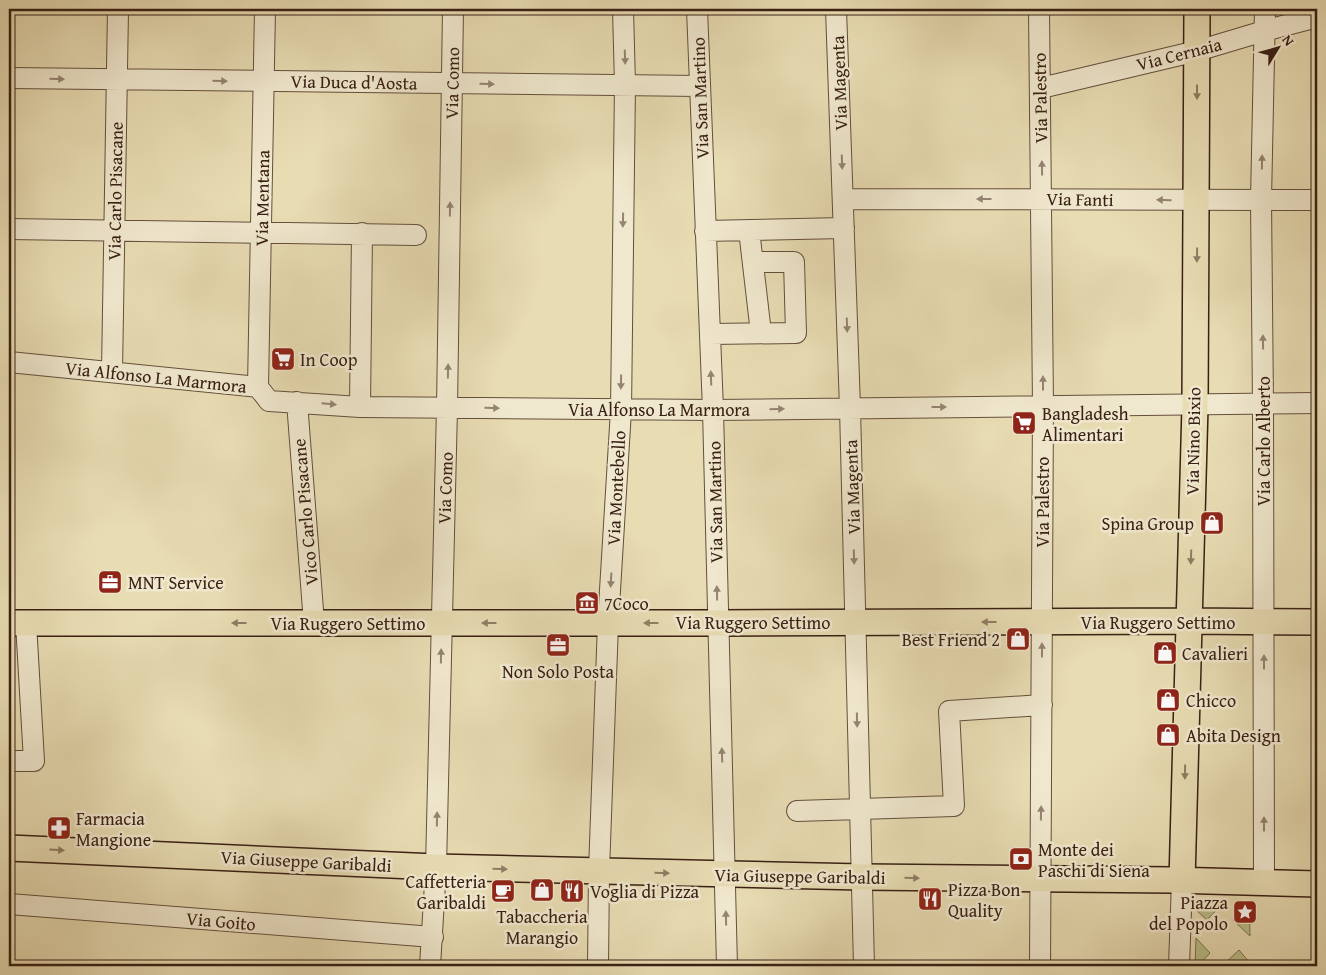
<svg xmlns="http://www.w3.org/2000/svg" width="1326" height="975" font-family="'Gentium Book Plus',serif">
<rect width="100%" height="100%" fill="#e8dcb3"/>
<filter id="stains"><feTurbulence type="fractalNoise" baseFrequency=".004" numOctaves="4"/><feColorMatrix values="0 0 0 0 .2 0 0 0 0 .09 0 0 0 0 .02 0 0 0 .5 -.17"/></filter>
<radialGradient id="worn" r=".72"><stop offset=".6" stop-color="#630" stop-opacity="0"/><stop offset="1" stop-color="#630" stop-opacity=".3"/></radialGradient>
<!-- green -->
<path fill="#babf8a" stroke="#7a7050" d="M 1195,901 L 1225,901 L 1207,920 L 1196,910 Z
M 1249,902 L 1250,936 L 1233,920 Z
M 1196,938 L 1210,953 L 1198,966 L 1195,966 Z
M 1239,950 L 1249,962 L 1248,966 L 1222,966 Z"/>
<g fill="none" stroke-linecap="round" stroke-linejoin="round">
<defs>
<path id="minor" d="M 697,9 L 713,410 L 727,966
M 836,9 L 850,408 L 864,966
M 1039,9 L 1043,406 L 1040,966
M 9,78 L 700,86
M 1041,88 L 1197,51 L 1264,31 L 1317,17
M 843,199 L 1317,200
M 9,229 L 416,235
M 749,230 L 761,333
M 705,231 L 844,228
M 710,334 L 796,333 L 794,262 L 753,262
M 9,362 L 258,387 L 269,401 L 360,407 L 713,410 L 1317,403
M 112,372 L 118,9
M 258,387 L 265,9
M 297,402 L 314,623
M 360,407 L 362,233
M 9,761 L 34,761 L 26,623
M 797,811 L 954,806 L 949,711 L 1042,705
M 1264,882 L 1263,404 L 1261,200 L 1265,9
M 9,904 L 433,937
M 430,966 L 436,867 L 447,408 L 453,9
M 598,966 L 599,871 L 608,623 L 621,410 L 625,85 L 623,9
M 1179,966 L 1182,881"/>
<path id="major" d="M 9,623 L 718,623 L 1189,621 L 1317,622
M 9,848 L 436,867 L 862,877 L 1172,880 L 1317,884
M 1182,881 L 1195,406 L 1197,9"/>
</defs>
<!-- minor casing -->
<use href="#minor" stroke="#654f3c" stroke-width="22"/>
<!-- major casing -->
<use href="#major" stroke="#392015" stroke-width="28"/>
<!-- minor -->
<use href="#minor" stroke="#f0e8ce" stroke-width="20"/>
<!-- major -->
<use href="#major" stroke="#e8dcb3" stroke-width="25"/>
</g>
<!-- one-way arrows -->
<defs><path id="oneway-solid" d="M-6-.8H1V-3.2L6.5 0L1 3.2V.8H-6Z" transform="scale(1.25)"/></defs>
<g fill="#948472">
<use href="#oneway-solid" transform="translate(625 57) rotate(88)"/>
<use href="#oneway-solid" transform="translate(57 79) rotate(1)"/>
<use href="#oneway-solid" transform="translate(220 81) rotate(1)"/>
<use href="#oneway-solid" transform="translate(487 84) rotate(1)"/>
<use href="#oneway-solid" transform="translate(842 162) rotate(88)"/>
<use href="#oneway-solid" transform="translate(1262 162) rotate(-89)"/>
<use href="#oneway-solid" transform="translate(1042 168) rotate(-91)"/>
<use href="#oneway-solid" transform="translate(984 199) rotate(-180)"/>
<use href="#oneway-solid" transform="translate(1164 200) rotate(-179)"/>
<use href="#oneway-solid" transform="translate(450 209) rotate(-89)"/>
<use href="#oneway-solid" transform="translate(623 220) rotate(91)"/>
<use href="#oneway-solid" transform="translate(847 325) rotate(88)"/>
<use href="#oneway-solid" transform="translate(1263 342) rotate(-91)"/>
<use href="#oneway-solid" transform="translate(448 371) rotate(-89)"/>
<use href="#oneway-solid" transform="translate(711 378) rotate(-92)"/>
<use href="#oneway-solid" transform="translate(621 382) rotate(91)"/>
<use href="#oneway-solid" transform="translate(1043 383) rotate(-90)"/>
<use href="#oneway-solid" transform="translate(329 404) rotate(5)"/>
<use href="#oneway-solid" transform="translate(939 407)"/>
<use href="#oneway-solid" transform="translate(492 408) rotate(1)"/>
<use href="#oneway-solid" transform="translate(777 409) rotate(-1)"/>
<use href="#oneway-solid" transform="translate(854 557) rotate(88)"/>
<use href="#oneway-solid" transform="translate(611 580) rotate(93)"/>
<use href="#oneway-solid" transform="translate(717 593) rotate(-91)"/>
<use href="#oneway-solid" transform="translate(1042 650) rotate(-90)"/>
<use href="#oneway-solid" transform="translate(441 656) rotate(-89)"/>
<use href="#oneway-solid" transform="translate(1264 662) rotate(-90)"/>
<use href="#oneway-solid" transform="translate(857 720) rotate(89)"/>
<use href="#oneway-solid" transform="translate(722 755) rotate(-92)"/>
<use href="#oneway-solid" transform="translate(1041 813) rotate(-89)"/>
<use href="#oneway-solid" transform="translate(437 819) rotate(-89)"/>
<use href="#oneway-solid" transform="translate(1264 824) rotate(-90)"/>
<use href="#oneway-solid" transform="translate(726 918) rotate(-91)"/>
</g>
<g fill="#907e64">
<use href="#oneway-solid" transform="translate(1197 92) rotate(90)"/>
<use href="#oneway-solid" transform="translate(1197 255) rotate(91)"/>
<use href="#oneway-solid" transform="translate(1191 557) rotate(92)"/>
<use href="#oneway-solid" transform="translate(989 622) rotate(-180)"/>
<use href="#oneway-solid" transform="translate(239 623) rotate(180)"/>
<use href="#oneway-solid" transform="translate(489 623) rotate(180)"/>
<use href="#oneway-solid" transform="translate(651 623) rotate(-180)"/>
<use href="#oneway-solid" transform="translate(1185 772) rotate(91)"/>
<use href="#oneway-solid" transform="translate(57 850) rotate(3)"/>
<use href="#oneway-solid" transform="translate(500 869) rotate(1)"/>
<use href="#oneway-solid" transform="translate(662 873) rotate(1)"/>
<use href="#oneway-solid" transform="translate(912 878) rotate(1)"/>
</g>
<!-- icons -->
<defs>
<symbol id="supermarket-square" viewBox="-11 -11 22 22"><rect x="-9" y="-9" width="18" height="18" rx="4" fill="#8f2418" stroke="#f0e8ce"/><path d="M-6-5.5h2.5l.6 2H6L4.5 2H-2.5L-4.4-4H-6ZM-1.5 3.2a1.3 1.3 0 1 0 .1 0ZM3 3.2a1.3 1.3 0 1 0 .1 0Z" fill="#fff"/></symbol>
<symbol id="shop-square" viewBox="-11 -11 22 22"><rect x="-9" y="-9" width="18" height="18" rx="4" fill="#8f2418" stroke="#f0e8ce"/><path d="M-5-2.5h2.3a2.7 3.5 0 0 1 5.4 0H5L5.5 6h-11ZM-1.5-2.5h3a1.5 2.3 0 0 0-3 0Z" fill="#fff"/></symbol>
<symbol id="office-square" viewBox="-11 -11 22 22"><rect x="-9" y="-9" width="18" height="18" rx="4" fill="#8f2418" stroke="#f0e8ce"/><path d="M-6-3h4V-5.5h4V-3h4V5H-6ZM-1-4.5V-3h2v-1.5ZM-6 0V1H6V0Z" fill="#fff"/></symbol>
<symbol id="museum-square" viewBox="-11 -11 22 22"><rect x="-9" y="-9" width="18" height="18" rx="4" fill="#8f2418" stroke="#f0e8ce"/><path d="M0-6L6-3V-2H-6V-3ZM-5-1h2V3h-2ZM-1-1h2V3h-2ZM3-1h2V3H3ZM-6 4H6V6H-6Z" fill="#fff"/></symbol>
<symbol id="pharmacy-square" viewBox="-11 -11 22 22"><rect x="-9" y="-9" width="18" height="18" rx="4" fill="#8f2418" stroke="#f0e8ce"/><path d="M-2-6h4v4h4v4h-4v4h-4v-4h-4v-4h4Z" fill="#fff"/></symbol>
<symbol id="bank-square" viewBox="-11 -11 22 22"><rect x="-9" y="-9" width="18" height="18" rx="4" fill="#8f2418" stroke="#f0e8ce"/><path d="M-6-4H6V4H-6ZM0-2.3a2.3 2.3 0 1 0 0 4.6a2.3 2.3 0 1 0 0-4.6Z" fill="#fff"/></symbol>
<symbol id="cafe-square" viewBox="-11 -11 22 22"><rect x="-9" y="-9" width="18" height="18" rx="4" fill="#8f2418" stroke="#f0e8ce"/><path d="M-5.5-4.5H6V0H3Q3 3.5 0 3.5H-2.5Q-5.5 3.5-5.5 0ZM3-3.2v2h1.7v-2ZM-6 4.5H4V6H-6Z" fill="#fff"/></symbol>
<symbol id="restaurant-square" viewBox="-11 -11 22 22"><rect x="-9" y="-9" width="18" height="18" rx="4" fill="#8f2418" stroke="#f0e8ce"/><path d="M-5-6h1v4h1v-4h1v4h1v-4h1v5L-1.5 .5V6h-2V.5L-5-1ZM5-6V6H3V1.5H1.5Q1.5-4 5-6Z" fill="#fff"/></symbol>
<symbol id="sight-square" viewBox="-11 -11 22 22"><rect x="-9" y="-9" width="18" height="18" rx="4" fill="#8f2418" stroke="#f0e8ce"/><path d="M0-6L1.8-2.2L6-1.7L2.9 1.2L3.7 5.4L0 3.3L-3.7 5.4L-2.9 1.2L-6-1.7L-1.8-2.2Z" fill="#fff"/></symbol>
</defs>
<g fill-rule="evenodd">
<use href="#supermarket-square" x="269" y="345" width="28" height="28"/>
<use href="#supermarket-square" x="1010" y="409" width="28" height="28"/>
<use href="#shop-square" x="1198" y="509" width="28" height="28"/>
<use href="#office-square" x="96" y="568" width="28" height="28"/>
<use href="#museum-square" x="573" y="589" width="28" height="28"/>
<use href="#shop-square" x="1004" y="625" width="28" height="28"/>
<use href="#office-square" x="544" y="631" width="28" height="28"/>
<use href="#shop-square" x="1151" y="639" width="28" height="28"/>
<use href="#shop-square" x="1154" y="686" width="28" height="28"/>
<use href="#shop-square" x="1154" y="721" width="28" height="28"/>
<use href="#pharmacy-square" x="45" y="814" width="28" height="28"/>
<use href="#bank-square" x="1007" y="845" width="28" height="28"/>
<use href="#shop-square" x="528" y="876" width="28" height="28"/>
<use href="#cafe-square" x="489" y="877" width="28" height="28"/>
<use href="#restaurant-square" x="558" y="877" width="28" height="28"/>
<use href="#restaurant-square" x="916" y="885" width="28" height="28"/>
<use href="#sight-square" x="1231" y="898" width="28" height="28"/>
</g>
<g text-anchor="middle" dominant-baseline="central" stroke-width="5" stroke-linejoin="round" paint-order="stroke">
<!-- street labels -->
<g font-size="18" fill="#392015" stroke="#f0e8ce">
<text transform="translate(1179 54) rotate(-14)">Via Cernaia</text>
<text transform="translate(354 82) rotate(1)">Via Duca d'Aosta</text>
<text transform="translate(452 83) rotate(-89)">Via Como</text>
<text transform="translate(839 83) rotate(-92)">Via Magenta</text>
<text transform="translate(700 98) rotate(-92)">Via San Martino</text>
<text transform="translate(1040 98) rotate(-91)">Via Palestro</text>
<text transform="translate(115 191) rotate(-89)">Via Carlo Pisacane</text>
<text transform="translate(262 198) rotate(-89)">Via Mentana</text>
<text transform="translate(1080 199) rotate(1)">Via Fanti</text>
<text transform="translate(156 377) rotate(6)">Via Alfonso La Marmora</text>
<text x="659" y="409">Via Alfonso La Marmora</text>
<text transform="translate(1193 441) rotate(-89)">Via Nino Bixio</text>
<text transform="translate(1263 441) rotate(-90)">Via Carlo Alberto</text>
<text transform="translate(852 487) rotate(-92)">Via Magenta</text>
<text transform="translate(445 488) rotate(-88)">Via Como</text>
<text transform="translate(616 488) rotate(-87)">Via Montebello</text>
<text transform="translate(715 502) rotate(-91)">Via San Martino</text>
<text transform="translate(1042 502) rotate(-90)">Via Palestro</text>
<text transform="translate(305 512) rotate(-95)">Vico Carlo Pisacane</text>
<text x="753" y="622">Via Ruggero Settimo</text>
<text x="1158" y="622">Via Ruggero Settimo</text>
<text x="348" y="623">Via Ruggero Settimo</text>
<text transform="translate(306 861) rotate(3)">Via Giuseppe Garibaldi</text>
<text transform="translate(800 876) rotate(1)">Via Giuseppe Garibaldi</text>
<text transform="translate(221 921) rotate(5)">Via Goito</text>
</g>
<!-- poi labels -->
<g font-size="18" fill="#392015" stroke="#f0e8ce" text-anchor="start">
<text x="300" y="359">In Coop</text>
<text x="1042" y="413">Bangladesh<tspan x="1042" dy="21">Alimentari</tspan></text>
<text x="1194" y="523" text-anchor="end">Spina Group</text>
<text x="128" y="582">MNT Service</text>
<text x="604" y="603">7Coco</text>
<text x="1000" y="639" text-anchor="end">Best Friend 2</text>
<text x="1182" y="653">Cavalieri</text>
<text x="558" y="671" text-anchor="middle">Non Solo Posta</text>
<text x="1186" y="700">Chicco</text>
<text x="1186" y="735">Abita Design</text>
<text x="76" y="818">Farmacia<tspan x="76" dy="21">Mangione</tspan></text>
<text x="1038" y="849">Monte dei<tspan x="1038" dy="21">Paschi di Siena</tspan></text>
<text x="486" y="881" text-anchor="end">Caffetteria<tspan x="486" dy="21">Garibaldi</tspan></text>
<text x="948" y="889">Pizza Bon<tspan x="948" dy="21">Quality</tspan></text>
<text x="590" y="891">Voglia di Pizza</text>
<text x="1228" y="902" text-anchor="end">Piazza<tspan x="1228" dy="21">del Popolo</tspan></text>
<text x="542" y="916" text-anchor="middle">Tabaccheria<tspan x="542" dy="21">Marangio</tspan></text>
</g>
</g>
<!-- margin -->
<rect width="1326" height="975" fill="none" stroke="#e8dcb3" stroke-width="30"/>
<rect x="10" y="10" width="1306" height="955" fill="none" stroke="#392015" stroke-width="2.5"/>
<rect x="15" y="15" width="1296" height="945" fill="none" stroke="#392015"/>
<!-- north arrow -->
<g transform="translate(1278 48) rotate(53)" stroke="#f0e8ce" stroke-width="4" paint-order="stroke">
<path d="M0-4L9 19L0 12L-9 19Z" fill="#392015"/>
<text y="-8" font-size="14" font-weight="bold" text-anchor="middle" fill="#392015">N</text>
</g>
<rect width="100%" height="100%" filter="url(#stains)"/>
<rect width="100%" height="100%" fill="url(#worn)"/>
</svg>
